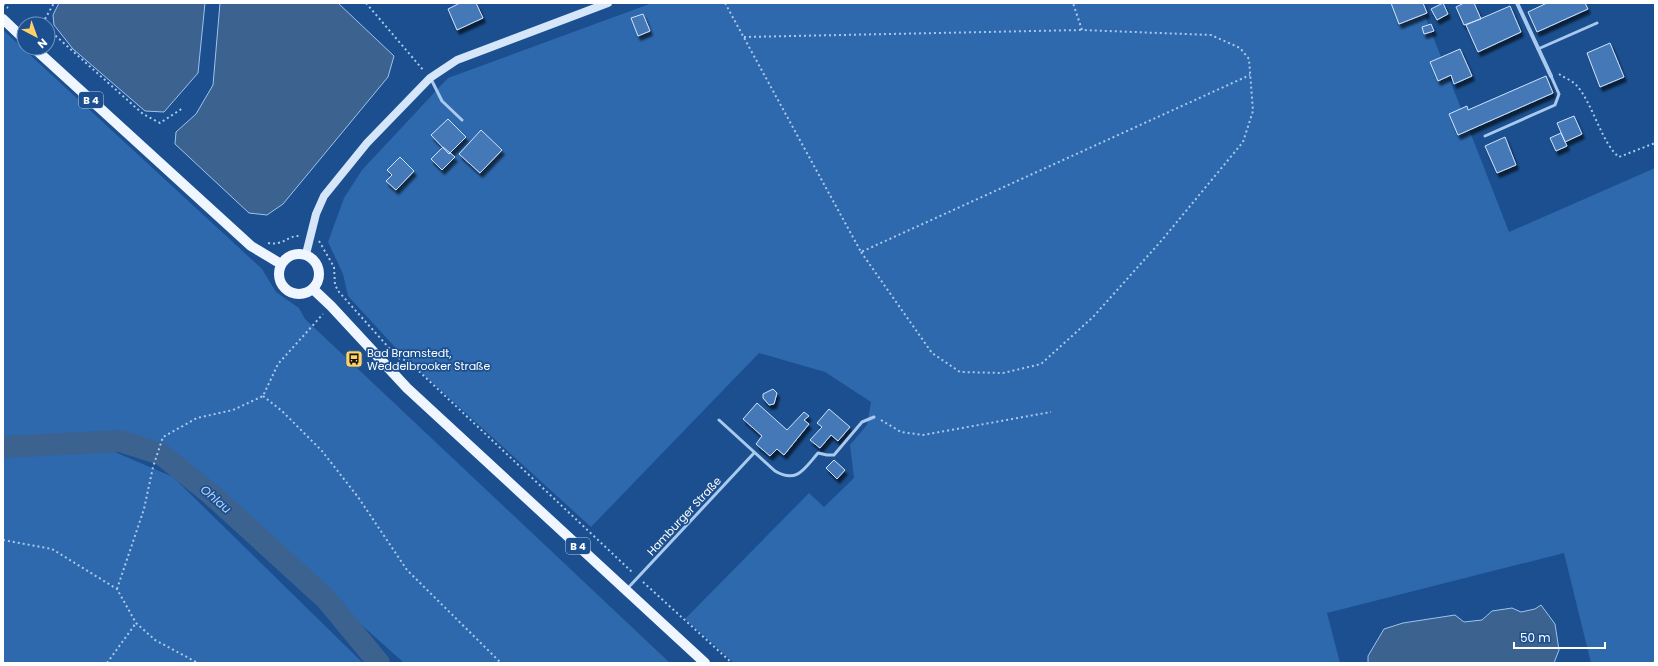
<svg xmlns="http://www.w3.org/2000/svg" width="1658" height="666" font-family="Poppins,sans-serif">
<defs>
<filter id="shadow"><feDropShadow dx="2.5" dy="4.5" stdDeviation="1" flood-color="#0009"/></filter>
</defs>
<rect width="100%" height="100%" fill="#1b4f8f"/>
<!-- green -->
<path fill="#2e69ad" d="M 652,3 L 1420,3 L 1509,232 L 1655,168 L 1655,663 L 1591,663 L 1564,553 L 1327,613 L 1340,663 L 734,663 L 685,619 L 809,493 L 824,507 L 854,478 L 850,445 L 867,425 L 871,402 L 825,372 L 759,353 L 591,527 L 404,357 L 348,296 L 343,274 L 328,242 L 344,198 L 362,170 L 448,78 Z
M 3,30 L 262,269 L 276,292 L 299,308 L 305,319 L 670,663 L 404,663 L 190,471 L 118,435 L 3,441 Z
M 108,449 L 173,477 L 363,663 L 3,663 L 3,450 Z"/>
<!-- water -->
<path fill="#3c6290" stroke="#9cc4f0" d="M 59,3 L 205,3 L 198,73 L 164,112 L 145,111 L 73,49 L 54,25 L 53,15 Z
M 220,3 L 338,3 L 394,56 L 388,77 L 283,204 L 267,215 L 249,213 L 175,144 L 176,132 L 196,114 L 213,85 Z
M 1541,605 L 1555,624 L 1559,650 L 1554,663 L 1368,663 L 1368,656 L 1384,629 L 1403,623 L 1455,615 L 1464,622 L 1482,620 L 1492,611 L 1512,608 L 1521,612 L 1535,609 Z"/>
<g fill="none" stroke-linecap="round" stroke-linejoin="round">
<!-- river -->
<path stroke="#3c6290" stroke-width="22" d="M 3,447 L 120,441 L 161,454 L 212,495 L 326,599 L 379,663"/>
</g>
<!-- building -->
<path fill="#4478b7" stroke="#cfe3fa" filter="url(#shadow)" d="M 460,3 L 476,3 L 483,18 L 457,30 L 448,9 Z
M 1391,3 L 1423,3 L 1427,13 L 1399,24 Z
M 1443,3 L 1448,14 L 1437,20 L 1431,9 Z
M 1464,3 L 1474,3 L 1481,19 L 1464,25 L 1456,7 Z
M 1547,3 L 1585,3 L 1588,9 L 1537,32 L 1528,12 Z
M 1510,6 L 1521,32 L 1478,52 L 1466,25 Z
M 643,14 L 650,31 L 638,36 L 631,18 Z
M 1431,24 L 1434,31 L 1424,34 L 1422,27 Z
M 1610,43 L 1624,77 L 1600,87 L 1587,53 Z
M 1460,49 L 1472,76 L 1454,84 L 1451,75 L 1438,81 L 1430,62 Z
M 1546,76 L 1553,93 L 1458,135 L 1449,114 L 1467,106 L 1468,110 Z
M 1574,116 L 1582,134 L 1565,142 L 1557,123 Z
M 448,119 L 466,137 L 449,154 L 431,135 Z
M 481,130 L 502,150 L 480,173 L 459,154 Z
M 1561,133 L 1567,146 L 1556,151 L 1550,138 Z
M 1505,137 L 1516,165 L 1497,173 L 1485,146 Z
M 443,147 L 455,157 L 442,170 L 431,159 Z
M 400,157 L 414,171 L 396,190 L 386,181 L 392,175 L 387,170 Z
M 773,389 L 777,393 L 774,404 L 769,405 L 763,398 L 763,394 Z
M 757,403 L 787,430 L 804,412 L 809,416 L 804,420 L 809,424 L 784,455 L 777,449 L 770,456 L 756,444 L 762,436 L 743,419 Z
M 829,409 L 850,427 L 838,441 L 831,435 L 820,448 L 810,440 L 822,427 L 817,423 Z
M 834,460 L 845,470 L 837,479 L 826,468 Z"/>
<g fill="none" stroke-linecap="round" stroke-linejoin="round">
<!-- path -->
<path stroke="#a9c9ee" stroke-width="2" stroke-dasharray="2 3" stroke-linecap="butt" d="M 366,3 L 424,71
M 725,3 L 861,252 L 1250,75
M 3,4 L 8,8
M 46,24 L 45,19 L 54,3
M 48,29 L 143,114 L 160,123 L 183,108
M 744,37 L 1082,30
M 1559,74 C 1565,78 1573,81 1577,86 C 1593,104 1602,144 1619,157 L 1655,143
M 319,241 L 334,267 L 335,285 L 339,292 L 398,358 L 408,361 L 632,572
M 268,243 C 285,246 286,235 301,236
M 861,252 L 932,353 L 960,372 L 1003,373 L 1041,364 L 1093,317 L 1162,240 L 1243,142 L 1253,111 L 1249,59 L 1240,48 L 1211,35 L 1082,30 L 1073,3
M 263,396 L 282,411 L 322,451 L 358,497 L 407,570 L 501,663
M 881,420 L 901,432 L 923,435 L 1051,412
M 3,540 L 52,549 L 117,589 L 136,623 L 155,640 L 198,663
M 643,582 L 732,663
M 117,589 L 144,509 L 153,467 L 163,437 L 197,418 L 233,410 L 263,396 L 278,364 L 323,314
M 107,663 L 136,623"/>
<!-- lane -->
<path stroke="#a9c9ee" stroke-width="3" d="M 1538,49 L 1597,23
M 431,79 L 442,101 L 462,120
M 1485,136 L 1555,105 L 1559,94 L 1551,76
M 719,420 L 775,471 C 797,484 804,469 818,453 L 827,455 L 834,455 L 862,422 L 874,417
M 627,589 L 754,453"/>
<!-- street -->
<path stroke="#a9c9ee" stroke-width="4" d="M 1517,3 L 1551,76"/>
<!-- secondary -->
<path stroke="#d6e6fa" stroke-width="8" d="M 306,254 L 316,214 L 324,196 L 367,143 L 430,78 L 457,60 L 608,3"/>
<!-- primary -->
<path stroke="#f0f6ff" stroke-width="10" d="M 3,19 L 24,39
M 34,48 L 251,246 L 281,264
M279 274a20 20 0 1 1 40 0a20 20 0 1 1-40 0Z
M 313,289 L 331,306 L 407,388 L 705,663"/>
</g>
<!-- icons -->
<defs>
<symbol id="bus-square" viewBox="-11 -11 22 22"><rect x="-9" y="-9" width="18" height="18" rx="4" fill="#ffd166" stroke="#1b4f8f"/><path d="M-5-6H5V4H4V6H2V4H-2V6H-4V4H-5ZM-3.5-4V0h7V-4ZM-3.5 1.2v1.5H-2V1.2ZM2 1.2v1.5H3.5V1.2Z" fill="#111"/></symbol>
</defs>
<g fill-rule="evenodd">
<use href="#bus-square" x="344" y="349" width="20" height="20"/>
</g>
<g text-anchor="middle" dominant-baseline="central" stroke-width="3.5" stroke-linejoin="round" paint-order="stroke">
<!-- shield labels -->
<g fill="#1b4f8f" stroke="#bbcadd" stroke-width="1">
<rect x="79" y="92" width="24" height="16" rx="3"/>
<rect x="566" y="538" width="24" height="16" rx="3"/>
</g>
<g font-size="10" font-weight="bold" fill="#fff">
<text x="91" y="100">B 4</text>
<text x="578" y="546">B 4</text>
</g>
<!-- poi labels -->
<g font-size="11" fill="#fff" stroke="#1b4f8f" text-anchor="start">
<text x="367" y="353">Bad Bramstedt,<tspan x="367" dy="13">Weddelbrooker Straße</tspan></text>
</g>
<!-- street labels -->
<g font-size="11" fill="#fff" stroke="#1b4f8f">
<text transform="translate(684 516) rotate(-47)">Hamburger Straße</text>
</g>
<!-- water labels -->
<g font-size="12" font-style="italic" fill="#b5d3f5" stroke="#1b4f8f">
<text transform="translate(216 499) rotate(41)">Ohlau</text>
</g>
</g>
<!-- border -->
<rect width="1658" height="666" fill="none" stroke="#ffffff" stroke-width="8"/>
<!-- north arrow -->
<g transform="translate(36 36) rotate(139)"><circle r="19" fill="#1b4f8f" stroke="#7695bc"/>
<path d="M0-3L7 15L0 10L-7 15Z" fill="#ffd166"/>
<text y="-6" font-size="11" font-weight="bold" text-anchor="middle" fill="#ffffff">N</text>
</g>
<!-- scale -->
<path d="M1514 642v6h91v-6" fill="none" stroke="#ffffff" stroke-width="2"/>
<text x="1520" y="642" font-size="12" fill="#ffffff" stroke="#1b4f8f" stroke-width="3" paint-order="stroke">50 m</text>
</svg>
